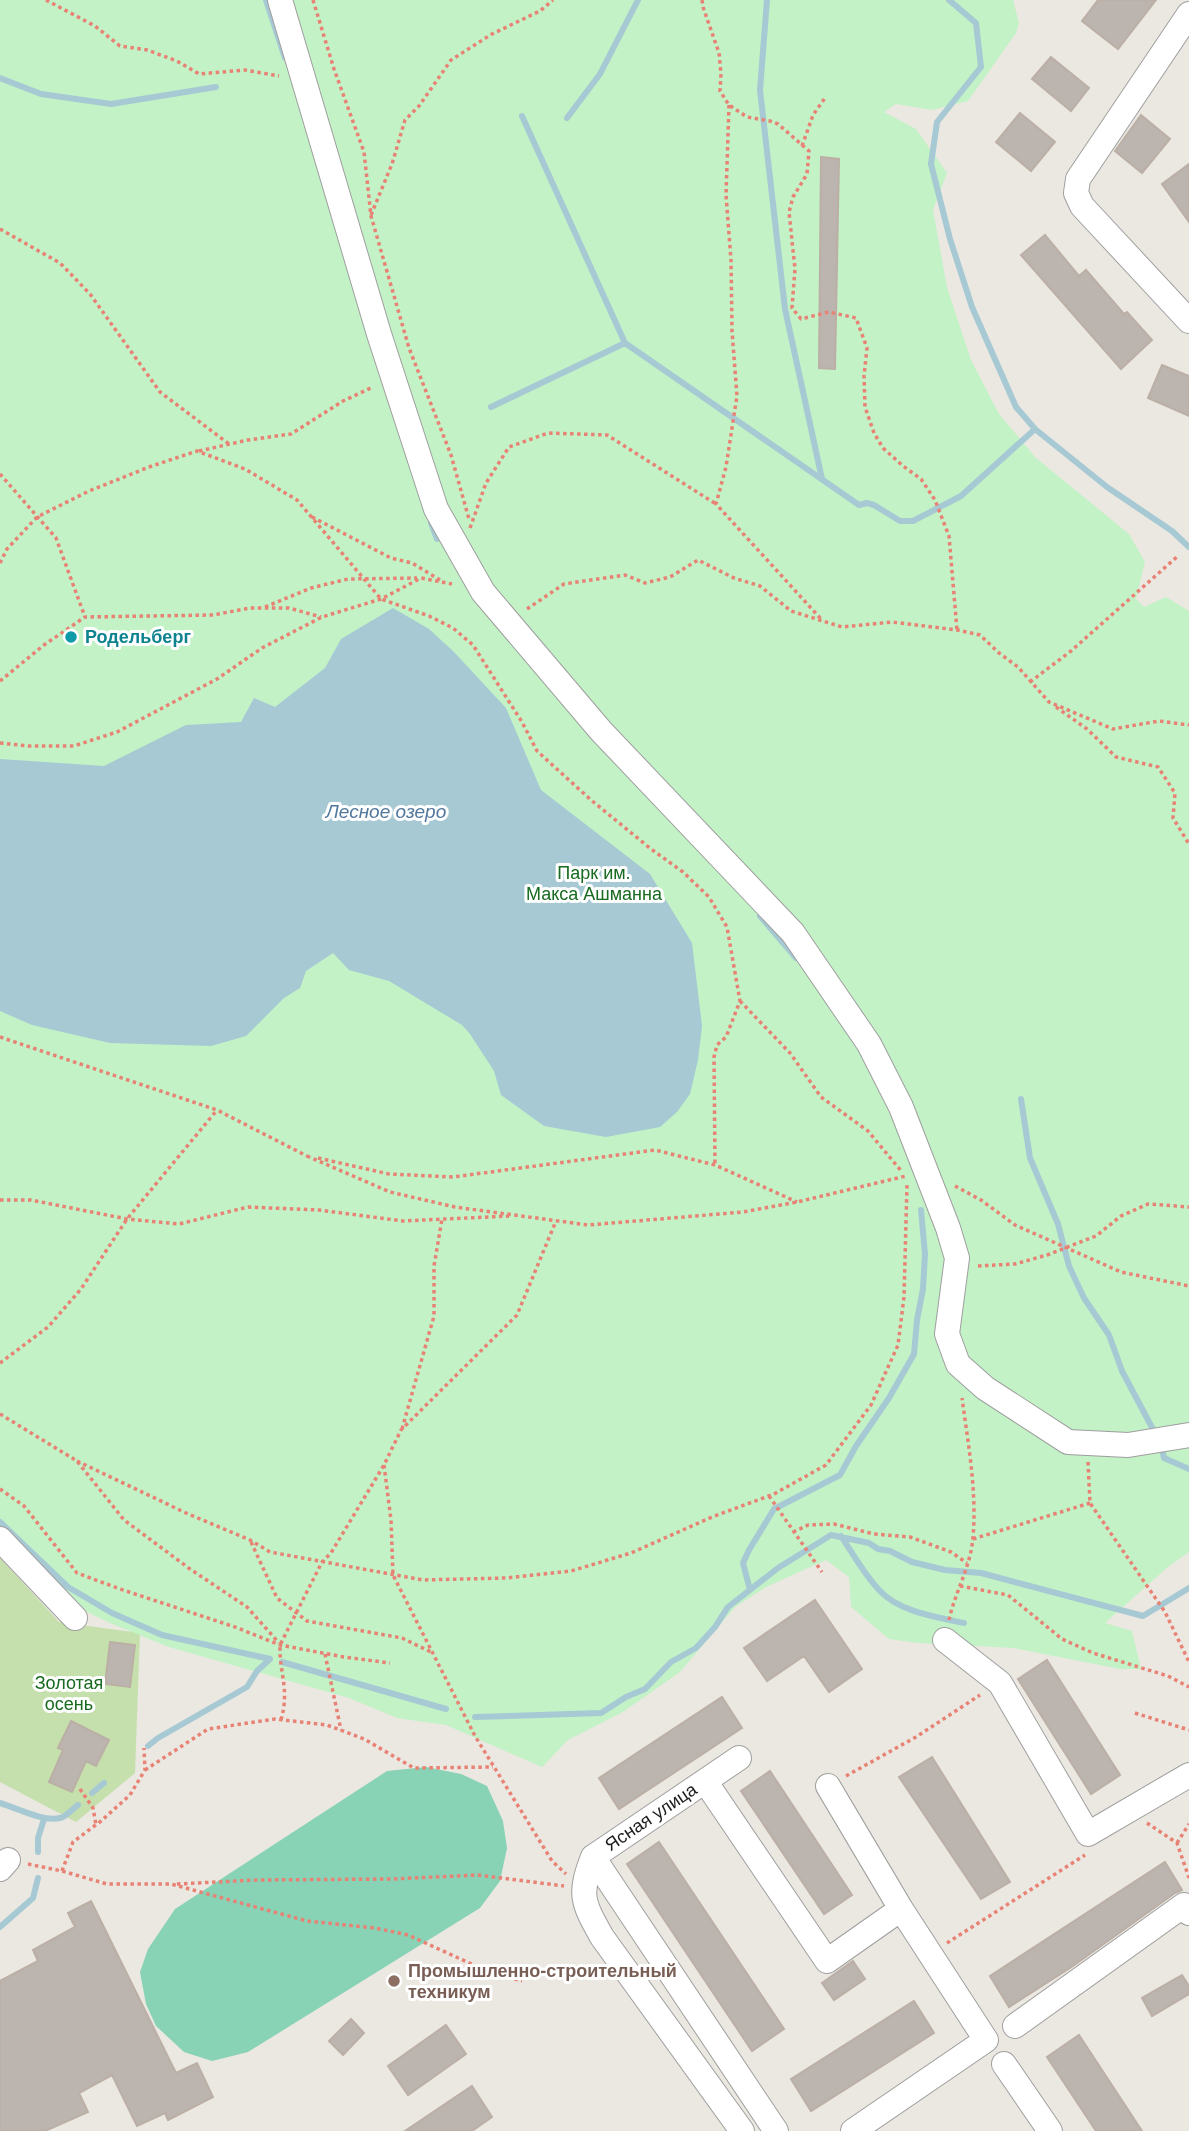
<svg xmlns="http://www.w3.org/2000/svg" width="1189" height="2131" font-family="Arial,sans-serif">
<rect width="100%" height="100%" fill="#ebe8e1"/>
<!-- grass -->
<path fill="#c5e0ac" d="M 0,1558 L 59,1622 L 140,1633 L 135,1773 L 76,1822 L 0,1782 Z"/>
<!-- park -->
<path fill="#c2f2c6" d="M 0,0 L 1013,0 L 1019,23 L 1016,33 L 968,101 L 932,110 L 896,104 L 884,112 L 916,129 L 947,173 L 933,210 L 947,287 L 971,360 L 999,414 L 1036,458 L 1129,534 L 1145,562 L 1136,599 L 1144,607 L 1166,597 L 1189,611 L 1189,1552 L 1168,1567 L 1105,1623 L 1132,1631 L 1141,1669 L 1120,1669 L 1014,1648 L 918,1643 L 889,1639 L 851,1607 L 849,1577 L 826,1560 L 766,1587 L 735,1607 L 680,1672 L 623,1712 L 568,1740 L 542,1767 L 446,1725 L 397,1718 L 349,1698 L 169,1647 L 110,1623 L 54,1596 L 0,1541 Z"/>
<!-- pitch -->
<path fill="#88d2b6" d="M 426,1767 L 461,1774 L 487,1786 L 503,1821 L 507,1848 L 500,1881 L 480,1908 L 248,2052 L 212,2061 L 184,2052 L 156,2026 L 146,2004 L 140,1972 L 148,1949 L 175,1909 L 387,1771 Z"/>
<!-- water -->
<path fill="#a6c9d4" d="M 393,608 L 429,629 L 453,651 L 506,708 L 541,790 L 650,874 L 692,943 L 702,1026 L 698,1060 L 690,1094 L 677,1112 L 660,1127 L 606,1137 L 544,1126 L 501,1095 L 494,1071 L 470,1034 L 462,1025 L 389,981 L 349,970 L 333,953 L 306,971 L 300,988 L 284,998 L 246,1036 L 211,1046 L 110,1043 L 32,1025 L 0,1011 L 0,759 L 104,766 L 186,725 L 241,722 L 254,698 L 275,707 L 325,668 L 341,639 Z"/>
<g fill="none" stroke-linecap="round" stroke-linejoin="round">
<!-- stream -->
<path stroke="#a6c9d4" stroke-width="6" d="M 266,0 L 285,58
M 767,0 L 760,90 L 785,309 L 822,479
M 949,0 L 976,23 L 981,67 L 937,122 L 931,164 L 950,239 L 972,307 L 1016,407 L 1035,429 L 1107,487 L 1172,531 L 1189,547
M 0,78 L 41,94 L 111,104 L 216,87
M 522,116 L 625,343 L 859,505 L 867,503 L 874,505 L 900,521 L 913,521 L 961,496 L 1035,429
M 567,118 L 600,74 L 638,0
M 491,407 L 625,343
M 431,523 L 437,539
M 760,916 L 796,958
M 1021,1099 L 1030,1158 L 1058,1224 L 1069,1266 L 1084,1298 L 1109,1335 L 1122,1371 L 1156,1435
M 1161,1444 L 1164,1458 L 1189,1469
M 0,1522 L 68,1587 L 112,1613 L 162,1635 L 270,1659
M 841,1536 C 853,1554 864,1574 879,1590 C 899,1612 936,1617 964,1623
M 750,1590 L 743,1563 L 749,1550 L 774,1509 L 840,1475 L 856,1446 L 889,1398 L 914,1354 L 917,1320 L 923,1289 L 925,1254 L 921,1210
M 282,1662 L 446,1709
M 475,1717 L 601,1713 L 626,1697 L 645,1689 L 671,1662 L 696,1648 L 715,1627 L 728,1607 L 778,1568 L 831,1535 L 869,1543 L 878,1549 L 890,1551 L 912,1562 L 945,1570 L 981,1573 L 1143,1616 L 1189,1588
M 148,1746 L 158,1738 L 247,1687 L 257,1671 L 270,1659
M 92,1793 L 104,1783
M 0,1803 C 17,1808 43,1822 60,1818 C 66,1817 72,1809 78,1805
M 38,1852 L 38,1838 L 44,1819
M 0,1927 L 33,1898 L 38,1878"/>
</g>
<!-- building -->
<path fill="#bbb4af" stroke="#bbafa6" stroke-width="2" d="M 1098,0 L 1156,0 L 1118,49 L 1082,21 Z
M 1051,57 L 1089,88 L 1071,111 L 1032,79 Z
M 1020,113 L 1055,142 L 1031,171 L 996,142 Z
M 1141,115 L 1170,139 L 1142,173 L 1115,151 Z
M 821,157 L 839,159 L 835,369 L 819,368 Z
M 1189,164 L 1189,222 L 1162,184 Z
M 1045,235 L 1079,276 L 1086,270 L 1124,314 L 1127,312 L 1152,340 L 1121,369 L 1021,255 Z
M 1162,365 L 1189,376 L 1189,416 L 1148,398 Z
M 815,1600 L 862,1669 L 829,1692 L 804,1656 L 767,1681 L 744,1648 Z
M 110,1642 L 135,1645 L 130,1687 L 105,1684 Z
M 1047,1660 L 1120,1775 L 1091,1794 L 1018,1679 Z
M 722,1697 L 742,1728 L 619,1809 L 599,1778 Z
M 71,1721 L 109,1740 L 96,1766 L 86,1761 L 72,1792 L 49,1782 L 63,1750 L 58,1748 Z
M 932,1757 L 1010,1882 L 981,1899 L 899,1777 Z
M 770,1771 L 852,1895 L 824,1914 L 741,1791 Z
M 659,1842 L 784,2029 L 752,2051 L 627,1864 Z
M 1165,1862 L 1182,1890 L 1175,1893 L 1073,1966 L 1009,2007 L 990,1976 Z
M 91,1901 L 176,2073 L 197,2063 L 213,2097 L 168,2120 L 165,2113 L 137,2126 L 112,2075 L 79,2093 L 88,2112 L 45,2131 L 0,2131 L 0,1981 L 38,1961 L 33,1950 L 75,1927 L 68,1913 Z
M 853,1961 L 865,1979 L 834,2000 L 822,1983 Z
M 1182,1975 L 1189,1986 L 1189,1994 L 1152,2016 L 1142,1998 Z
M 914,2001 L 934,2033 L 811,2111 L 791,2079 Z
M 351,2019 L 364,2033 L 343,2055 L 329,2041 Z
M 446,2025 L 466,2054 L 408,2095 L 388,2066 Z
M 1079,2035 L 1142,2131 L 1096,2131 L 1047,2057 Z
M 472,2086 L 492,2117 L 472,2131 L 405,2131 Z"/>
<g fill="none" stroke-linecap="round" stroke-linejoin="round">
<defs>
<path id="minor" d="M 280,0 L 379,334 L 436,509 L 483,592 L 601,731 L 793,933 L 869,1044 L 901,1107 L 948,1228 L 957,1258 L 947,1334 L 958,1364 L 985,1388 L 1068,1442 L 1128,1445 L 1189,1435
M 1189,14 L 1078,179 L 1076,193 L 1082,206 L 1189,321
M 0,1539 L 75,1618
M 945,1640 L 1000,1683 L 1088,1834 L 1189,1775
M 739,1758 L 593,1857 L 776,2131
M 705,1781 L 827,1961 L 901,1909
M 828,1786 L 901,1909 L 986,2040 L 853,2131
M 593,1857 C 578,1895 583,1903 602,1937 L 742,2131
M 0,1869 L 8,1860
M 1015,2026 L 1184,1905 L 1189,1913
M 1004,2064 L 1050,2131"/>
</defs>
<!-- minor casing -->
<use href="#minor" stroke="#9f9f9f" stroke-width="26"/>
<!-- path -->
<path stroke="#e88275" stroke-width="3.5" stroke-dasharray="3.5 3.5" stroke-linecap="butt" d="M 46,0 L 95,26 L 120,46 L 147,50 L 177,61 L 199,74 L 245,70 L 279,76
M 313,0 L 334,69 L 364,152 L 371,216 L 409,348 L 451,455 L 469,519
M 702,0 L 703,7 L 719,53 L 721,74 L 720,91 L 729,105 L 747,117 L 770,121 L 778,124 L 809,151 L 807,174 L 793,197 L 789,212 L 795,269 L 792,308 L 801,319 L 829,312 L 856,318 L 867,348 L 864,376 L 865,407 L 874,433 L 883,448 L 903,466 L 921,479 L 935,500 L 949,536 L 957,630
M 729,105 L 726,195 L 731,260 L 732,331 L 737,396 L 726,467 L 716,504 L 821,619
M 802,146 L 813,115 L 825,98
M 371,215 L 392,164 L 405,120 L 419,106 L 451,60 L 492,34 L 540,11 L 553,0
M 0,229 L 60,263 L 90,294 L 160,392 L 229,444
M 199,451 L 248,440 L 291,434 L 343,401 L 373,387
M 0,474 L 56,538 L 85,617
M 312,517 L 391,558 L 412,563 L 440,580
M 470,528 L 486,483 L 509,447 L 548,433 L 607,435 L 716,504
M 0,563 L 7,549 L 37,517 L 89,491 L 149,467 L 197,451 L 245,469 L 297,500 L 381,599 L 429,616 L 453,628 L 473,645 L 522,722 L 537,751 L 591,800 L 651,849 L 683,872 L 709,897 L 727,927 L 740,1001 L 726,1037 L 717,1045 L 714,1057 L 715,1165
M 265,607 L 311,588 L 348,579 L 417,578
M 527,609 L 564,584 L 625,575 L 645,583 L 670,577 L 698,560 L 734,578 L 760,586 L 791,611 L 842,627 L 892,622 L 957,630 L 980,635 L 999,653 L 1018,667 L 1049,702 L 1113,729 L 1159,721 L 1189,725
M 0,681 L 44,645 L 85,617 L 213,615 L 250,608 L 289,608 L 321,617
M 1030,682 L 1071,651 L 1179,555
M 1056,707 L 1087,729 L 1116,757 L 1158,767 L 1175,793 L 1173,818 L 1189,844
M 0,743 L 29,746 L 74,746 L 117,732 L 217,679 L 262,648 L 322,617 L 381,599 L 421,578 L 452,584
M 740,1001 L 790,1053 L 821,1097 L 868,1131 L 902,1172
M 0,1037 L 217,1110 L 307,1156
M 307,1156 L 390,1192 L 455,1207 L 588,1225 L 743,1212 L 797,1202 L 906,1176
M 318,1158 L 389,1174 L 453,1177 L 655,1150 L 715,1165 L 797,1202
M 955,1186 L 981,1200 L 1015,1225 L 1121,1272 L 1189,1286
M 0,1200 L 31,1200 L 127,1219 L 179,1224 L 248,1207 L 319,1210 L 403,1221 L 509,1216
M 978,1266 L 1015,1264 L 1047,1255 L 1096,1236 L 1121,1216 L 1148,1204 L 1189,1207
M 0,1363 L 48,1327 L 81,1289 L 127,1219 L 217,1110
M 0,1414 L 77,1461 L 124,1520 L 190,1569 L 247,1607 L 279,1643
M 402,1429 L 434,1316 L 434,1266 L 442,1219
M 77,1461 L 186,1513 L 250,1540 L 270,1552 L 423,1580 L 506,1578 L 571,1571 L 631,1553 L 712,1517 L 774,1494 L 826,1465 L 871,1405 L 898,1345 L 904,1297 L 907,1185
M 1088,1462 L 1090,1503 L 1165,1612 L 1189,1662
M 384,1465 L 391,1520 L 393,1575 L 475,1736 L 552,1861 L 566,1874
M 0,1489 L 24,1506 L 77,1573 L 120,1589 L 235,1627 L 280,1645 L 344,1657 L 390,1663
M 769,1496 L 822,1572
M 793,1532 L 808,1525 L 834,1524 L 874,1534 L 910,1537 L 951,1552 L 967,1563
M 973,1539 L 1090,1503
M 251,1542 L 277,1598 L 307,1621 L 402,1638 L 433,1653
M 960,1586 L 1008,1595 L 1062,1639 L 1093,1653 L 1168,1676 L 1189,1687
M 949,1620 C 955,1592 971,1566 973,1537 C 977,1491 968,1443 962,1398
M 325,1654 L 341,1730
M 1135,1713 L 1189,1730
M 281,1720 C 290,1688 279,1674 280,1645 L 322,1562 L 331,1553 L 384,1465 L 401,1430 L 517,1315 L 556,1221
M 145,1770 L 208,1729 L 275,1719 L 327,1725 L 364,1739 L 414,1768 L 493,1767
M 846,1776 L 916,1737 L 980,1695
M 80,1789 L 93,1808 L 96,1825
M 1147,1823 L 1177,1843 L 1189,1878
M 1177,1843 L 1189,1824
M 28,1864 L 62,1871 L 107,1884 L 171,1884 L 307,1921 L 375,1928 L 408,1935 L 489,1972 L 522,1981
M 62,1871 L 73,1842 L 101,1821 L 130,1795 L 145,1770 L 144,1748
M 177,1884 L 257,1880 L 392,1879 L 478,1875 L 564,1886
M 947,1943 L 1085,1855"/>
<!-- minor -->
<use href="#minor" stroke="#fff" stroke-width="24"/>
</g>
<!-- markers -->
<circle fill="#0f9aa8" stroke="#fff" stroke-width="2.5" cx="71" cy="637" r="7"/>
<circle fill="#8d6e63" stroke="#fff" stroke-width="2.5" cx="394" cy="1981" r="7"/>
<g text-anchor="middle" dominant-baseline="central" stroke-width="6" stroke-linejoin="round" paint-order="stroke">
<!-- culture labels -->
<g font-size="18" font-weight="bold" fill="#0d838f" stroke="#fff" text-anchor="start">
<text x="85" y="637">Родельберг</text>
</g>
<!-- park labels -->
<g font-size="18" fill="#176a1f" stroke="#fff">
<text x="594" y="873">Парк им.<tspan x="594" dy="21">Макса Ашманна</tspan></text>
<text x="69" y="1683">Золотая<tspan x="69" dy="21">осень</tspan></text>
</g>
<!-- street labels -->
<g font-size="18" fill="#1b1b1b" stroke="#fff">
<text transform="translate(651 1817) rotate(-34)">Ясная улица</text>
</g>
<!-- education labels -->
<g font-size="18" font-weight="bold" fill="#785e54" stroke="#fff" text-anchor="start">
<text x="408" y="1971">Промышленно-строительный<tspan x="408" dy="21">техникум</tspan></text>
</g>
<!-- water labels -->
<g font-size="19" font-style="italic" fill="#53789e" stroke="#fff">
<text x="386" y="811">Лесное озеро</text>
</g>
</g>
</svg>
